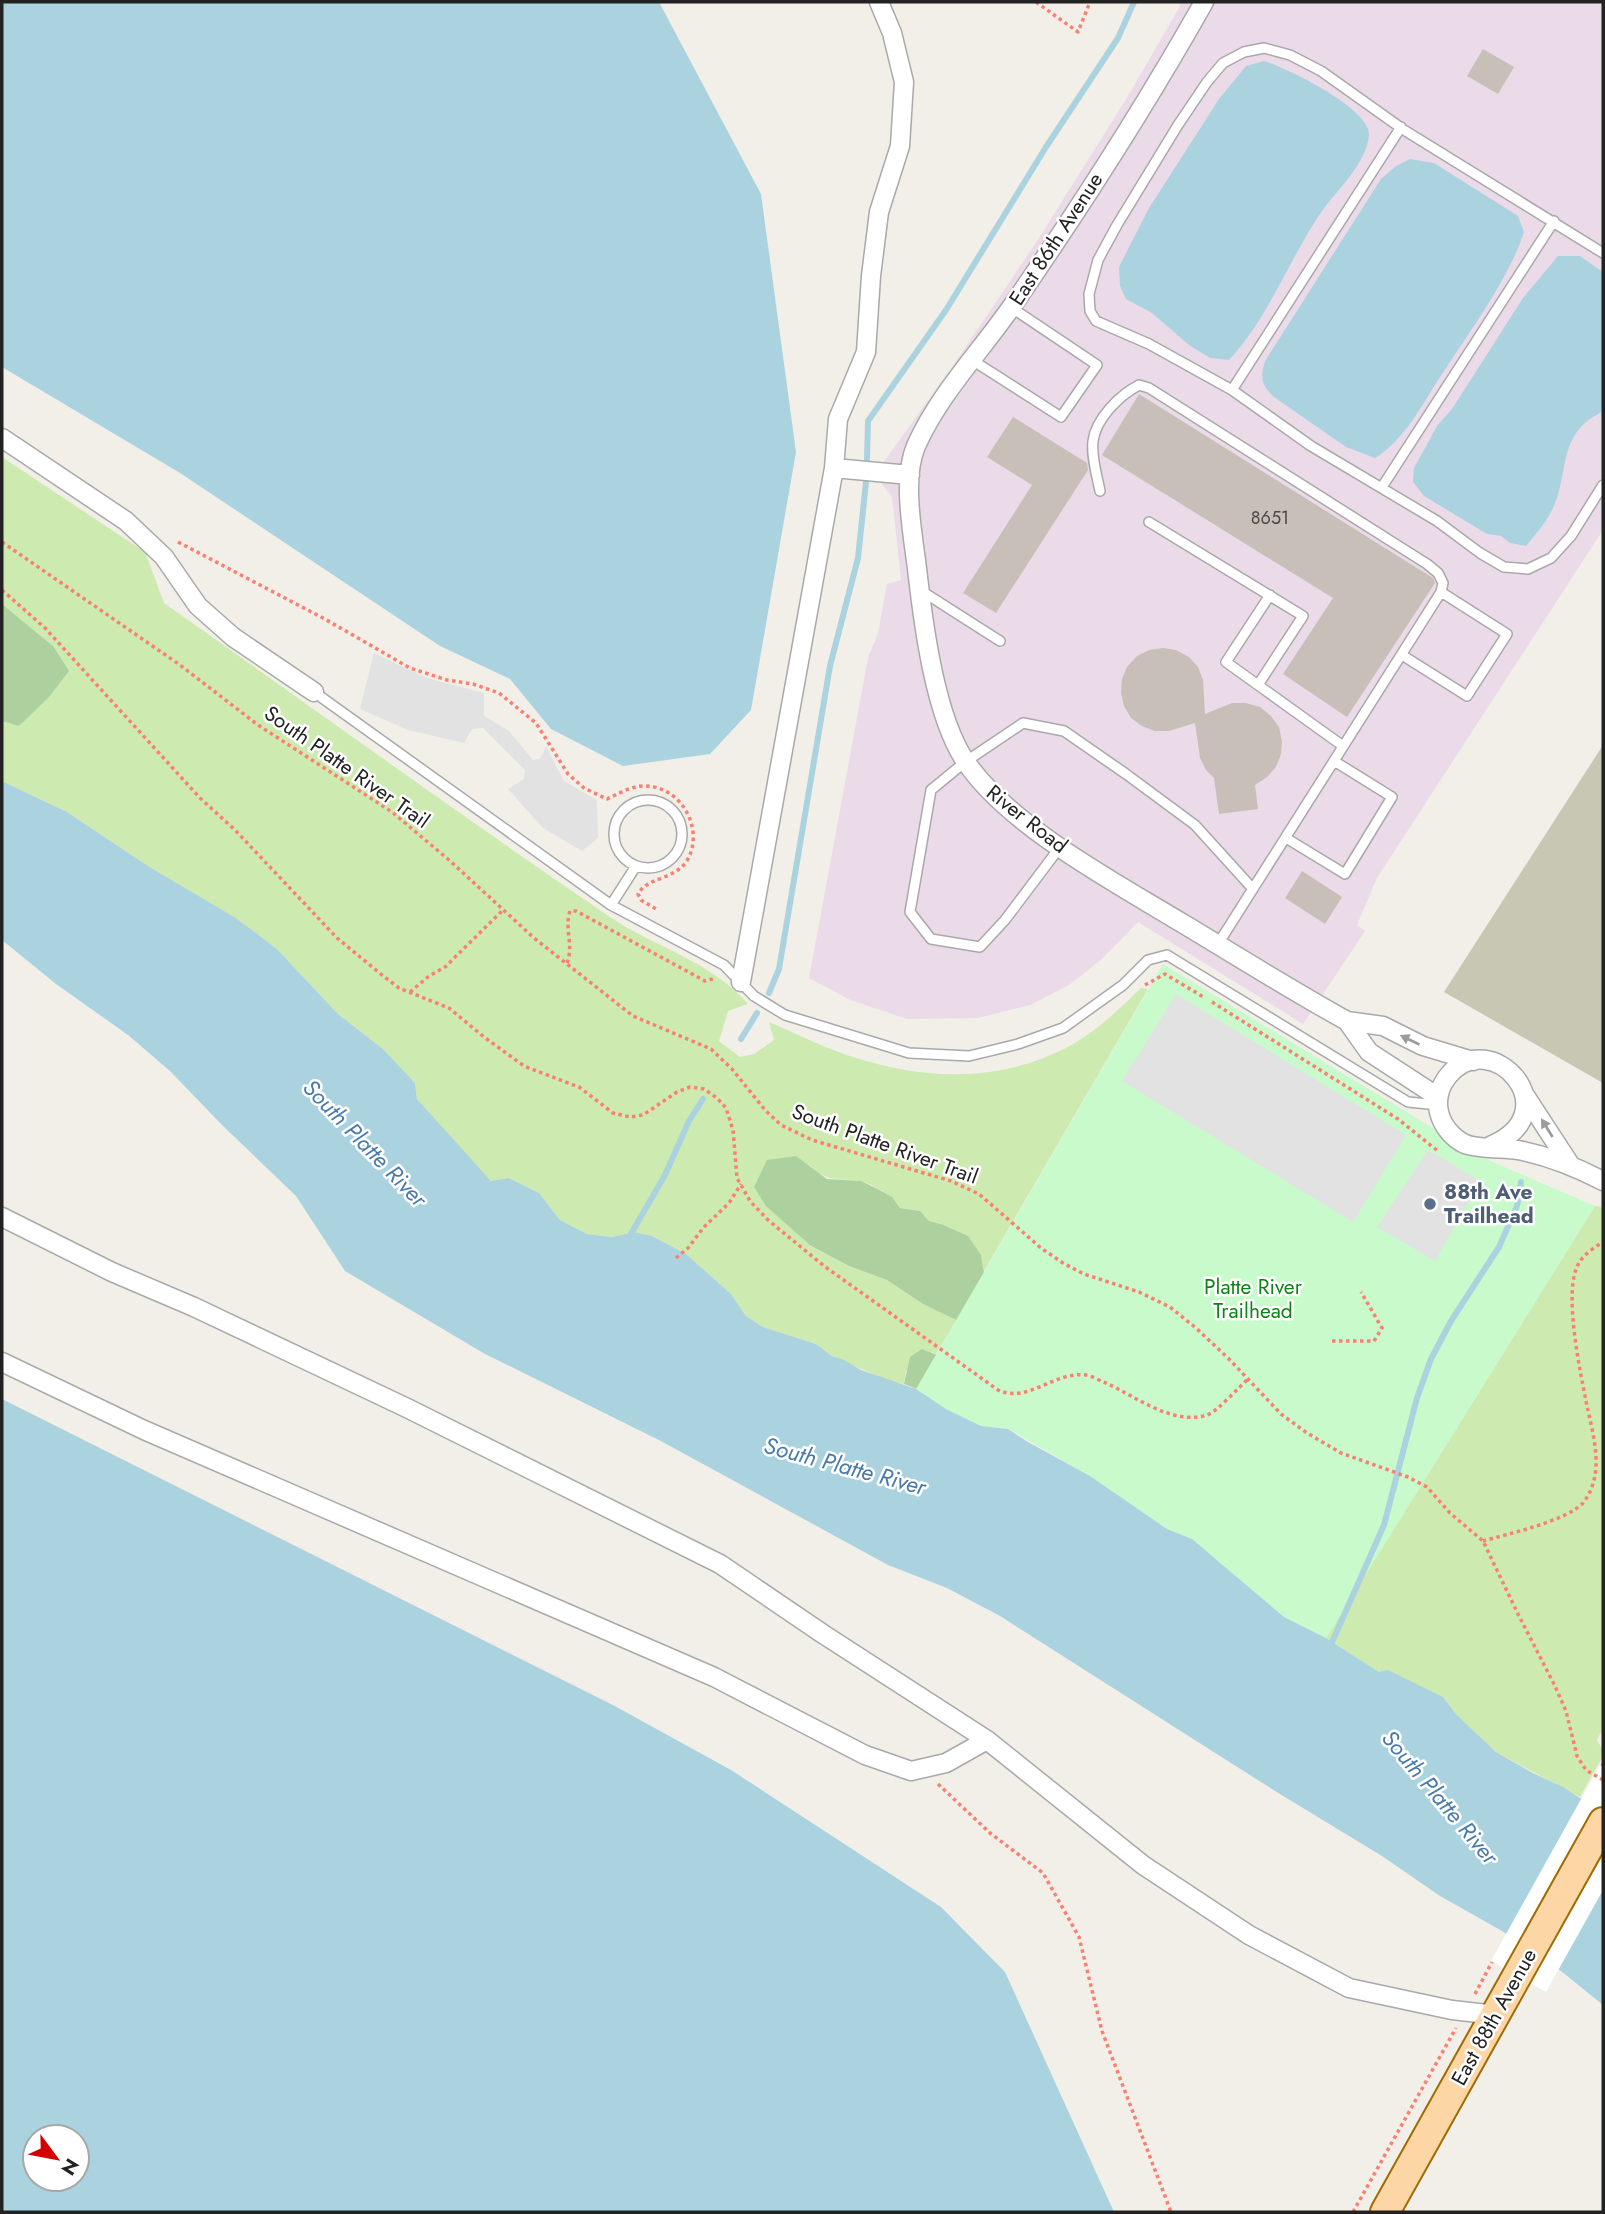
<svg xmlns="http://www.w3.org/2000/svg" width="1605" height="2214" font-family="Jost,sans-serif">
<rect width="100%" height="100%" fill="#f2efe9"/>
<!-- industrial -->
<path fill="#ebdbe8" d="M 1179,2 L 1603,2 L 1603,530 L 1377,878 L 1357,925 L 1365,931 L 1303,1024 L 1138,922 L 1102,959 L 1069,985 L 1030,1005 L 978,1018 L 907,1019 L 850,1000 L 809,978 L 868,658 L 878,633 L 887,584 L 901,580 L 892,497 L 881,483 L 883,463 L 952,367 L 1039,238 L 1128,96 L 1180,6 Z"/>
<!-- construction -->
<path fill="#c7c7b4" d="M 1603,745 L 1603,1083 L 1444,992 Z"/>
<!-- grass -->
<path fill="#cdebb0" d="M 2,457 L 145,552 L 164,603 C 313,708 460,815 610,917 C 656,948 711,961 748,1004 L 728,1011 L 719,1041 L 740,1057 L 754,1054 L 774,1040 L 769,1022 C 797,1034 825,1048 853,1057 C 925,1080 997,1083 1066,1048 C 1095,1033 1118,1010 1141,988 L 1148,989 L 984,1271 L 981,1255 L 941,1224 L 929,1221 L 920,1211 L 900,1208 C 891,1195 875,1184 859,1181 C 835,1178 827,1182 808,1164 L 810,1246 L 849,1266 L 887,1280 L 923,1304 L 957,1319 L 936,1354 L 932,1352 L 906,1371 L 904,1384 L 886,1380 L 832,1356 L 816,1344 L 763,1327 L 746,1316 L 731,1294 L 686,1254 L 652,1236 L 634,1232 L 612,1237 L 587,1234 L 560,1220 L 539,1193 L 509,1178 L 491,1182 L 417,1099 L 415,1083 L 383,1049 L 338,1014 L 277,949 L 236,918 L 148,866 L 67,812 L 2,781 L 2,721 L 20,726 L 53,646 L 2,604 Z
M 1595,1206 L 1603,1207 L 1603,1728 L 1597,1740 L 1603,1750 L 1603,1756 L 1580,1797 L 1496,1752 L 1456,1714 L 1443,1697 L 1379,1672 L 1326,1638 Z"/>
<!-- forest -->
<path fill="#add19e" d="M 2,604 L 53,646 L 69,671 L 49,697 L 19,726 L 2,721 Z
M 796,1156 L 827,1179 L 861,1181 L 878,1189 L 892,1197 L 900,1208 L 920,1211 L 929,1221 L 941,1224 L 968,1236 L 981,1255 L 987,1290 L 986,1334 L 923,1304 L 887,1280 L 849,1266 L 811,1246 L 766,1206 L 754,1187 L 767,1160 Z
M 922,1349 L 947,1359 L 1015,1426 L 904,1384 L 910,1357 Z"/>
<!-- park -->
<path fill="#c8facc" d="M 1163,964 L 1479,1156 L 1595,1206 L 1326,1638 L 1284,1617 L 1192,1539 L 1167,1529 L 1090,1476 L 1009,1429 L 981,1426 L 946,1409 L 916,1389 Z"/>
<!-- parking -->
<path fill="#e2e2e2" d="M 374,653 L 427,678 L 484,693 L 484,716 L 509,731 L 533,760 L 540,759 L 546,746 L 564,781 L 597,800 L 598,838 L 582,851 L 543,828 L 508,789 L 524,779 L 525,770 L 483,728 L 472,729 L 464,743 L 408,730 L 360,709 Z
M 1176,994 L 1406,1135 L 1353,1222 L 1122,1081 Z
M 1428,1150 L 1480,1181 L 1435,1261 L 1377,1227 Z"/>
<!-- water -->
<path fill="#aad3df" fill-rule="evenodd" d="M 2,2 L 659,2 L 761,194 L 796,452 L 751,710 L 710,754 L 623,766 L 551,729 L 510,679 L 440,646 L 180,473 L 2,367 Z
M 1264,61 C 1287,68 1371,109 1369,135 C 1367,163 1337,190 1322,211 C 1289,259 1269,317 1229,360 L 1210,358 L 1189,345 L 1152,313 L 1126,299 L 1120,286 L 1119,267 L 1149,208 L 1219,99 L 1246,66 Z
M 1410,159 L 1434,163 L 1518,216 L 1524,232 C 1509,278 1471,330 1444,371 C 1424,401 1406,439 1375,458 L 1346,447 L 1274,397 C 1261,385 1260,377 1265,361 L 1381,179 L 1396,166 Z
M 1558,256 L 1580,256 L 1603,272 L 1603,411 C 1597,415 1590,418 1585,423 C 1559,446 1567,482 1552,510 C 1546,523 1535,535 1526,546 L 1510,543 L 1501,536 L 1487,534 L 1424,496 L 1413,482 L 1414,468 L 1437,426 L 1452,409 L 1523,298 Z
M 2,781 L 67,812 L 148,866 L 236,918 L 277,949 L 338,1014 L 383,1049 L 415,1083 L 417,1099 L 491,1181 L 509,1178 L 539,1193 L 560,1220 L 587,1234 L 612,1237 L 634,1232 L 652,1236 L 686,1254 L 731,1294 L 746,1316 L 763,1327 L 816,1344 L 832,1356 L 844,1360 L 861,1370 L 916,1389 L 946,1409 L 981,1426 L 1008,1429 L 1028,1442 L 1090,1476 L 1167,1529 L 1192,1539 L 1284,1617 L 1326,1638 L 1379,1672 L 1388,1670 L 1443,1697 L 1456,1714 L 1496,1752 L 1533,1773 L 1563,1787 L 1603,1813 L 1603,2005 L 1561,1971 L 1502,1931 L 1440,1896 L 1382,1856 L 1275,1791 L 1000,1616 L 947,1588 L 888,1565 L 659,1440 L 485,1354 L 345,1271 L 296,1196 L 222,1125 L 170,1071 L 128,1035 L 56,984 L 2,940 Z
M 2,1399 L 613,1705 L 731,1770 L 941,1907 L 1005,1972 L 1114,2212 L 2,2212 ZM 77,2137 L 77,2179 L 35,2179 L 35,2137 Z"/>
<!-- pier -->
<path fill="#fff" d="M 1600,1765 L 1603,1766 L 1603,1890 L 1546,1992 L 1491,1961 Z"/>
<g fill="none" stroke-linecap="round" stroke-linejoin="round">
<!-- stream -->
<path stroke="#aad3df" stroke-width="6" d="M 867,459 L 868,421 L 946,310 L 1046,147 L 1118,38 L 1134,2
M 769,993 L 779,969 L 830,666 L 858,558 L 866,482
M 741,1039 L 757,1013
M 628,1239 L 665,1175 L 689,1121 L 703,1099
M 1329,1649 L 1384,1525 L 1417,1398 L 1431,1359 L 1451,1321 L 1499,1247 L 1517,1206 L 1521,1182"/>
</g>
<!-- building -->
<path fill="#c7bfb8" d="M 1483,49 L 1514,67 L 1498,94 L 1467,76 Z
M 1139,394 L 1433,578 L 1435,583 L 1347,717 L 1283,674 L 1333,598 L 1102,455 Z
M 1013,417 L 1087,463 L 1088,470 L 996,613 L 963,593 L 1032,485 L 987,457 Z
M 1163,648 L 1176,650 L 1189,657 L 1198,667 L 1203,680 L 1205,714 L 1232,703 L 1246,703 L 1260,707 L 1271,716 L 1279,727 L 1282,741 L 1281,754 L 1276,767 L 1267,777 L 1255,785 L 1258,809 L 1219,814 L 1214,778 L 1206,770 L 1200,758 L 1195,723 L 1169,731 L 1155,731 L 1142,726 L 1131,718 L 1124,706 L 1121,693 L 1122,679 L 1127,667 L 1137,656 L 1149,650 Z
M 1302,871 L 1342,897 L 1325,924 L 1285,898 Z"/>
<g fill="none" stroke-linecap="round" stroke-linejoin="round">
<defs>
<path id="service" d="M 1603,253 L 1404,130 L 1321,71 L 1290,55 L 1264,48 L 1244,52 L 1223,63 L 1207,82 L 1178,125 L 1117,225 L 1098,260 L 1089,294 L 1090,311 L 1096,321 L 1149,344 L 1232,390 L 1311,446 L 1437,521 L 1480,553 L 1504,567 L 1528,569 L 1551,558 L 1571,536 L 1603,485
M 972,360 L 1061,417 L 1097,365 L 1012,308
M 1232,390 L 1401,127
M 1382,487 L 1554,221
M 1100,491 C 1097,476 1091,456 1093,441 C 1096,418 1120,395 1139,385 L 1149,388 L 1427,564 L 1438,573 L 1443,583 L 1441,592
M 1149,522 L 1303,616 L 1258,685 L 1343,746
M 920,590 L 1000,641
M 1258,685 L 1226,662 L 1270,595
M 314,692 L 611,905 L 724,965 L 754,996 L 785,1015 L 909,1053 L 969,1056 L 1018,1044 L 1063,1028 L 1123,985 L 1148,960 L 1167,955 L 1408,1102 L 1439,1105
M614 834a34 34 0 1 1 68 0a34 34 0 1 1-68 0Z
M 1286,838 L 1345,874 L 1392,797 L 1334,761
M 1060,847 L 1005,920 L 980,947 L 931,939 L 910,912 L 931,790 L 965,762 L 1023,723 L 1064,731 L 1126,774 L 1195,825 L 1253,889
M 611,905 L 636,866
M 1218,944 L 1441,592 L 1507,634 L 1467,696 L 1402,655"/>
<path id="minor" d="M 1204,2 C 1147,103 1083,203 1017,299 C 984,348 940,392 916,446 C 901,481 914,539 918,577 C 924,629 936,719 966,762 C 1009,826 1116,883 1182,923 C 1237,956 1291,990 1347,1021 L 1383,1026 L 1423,1046 L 1473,1061
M 2,438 L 126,521 L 164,557 L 198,606 L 233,637 L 314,692
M 834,468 L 910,475
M 741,982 L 834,468 L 838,419 L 866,352 L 871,276 L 879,212 L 900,146 L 904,82 L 892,33 L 879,2
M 1347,1021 L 1369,1052 L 1438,1097
M 1524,1094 L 1569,1163
M 1490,1146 C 1572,1112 1491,1023 1448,1076 C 1440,1086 1436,1099 1439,1112 C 1442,1125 1452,1138 1465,1144 C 1477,1149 1503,1148 1518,1150 C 1549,1156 1576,1167 1603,1181
M 2,1217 L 112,1272 L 194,1307 L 407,1408 L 720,1564 L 823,1634 L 987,1740 L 1143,1865 L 1249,1935 L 1349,1988 L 1452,2010 L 1496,2015
M 2,1362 L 144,1430 L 714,1677 L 865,1755 L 911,1771 L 946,1763 L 987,1740"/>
<path id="primary" d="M 1385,2212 L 1603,1822"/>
</defs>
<!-- service casing -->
<use href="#service" stroke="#a9a9a9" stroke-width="12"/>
<!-- minor casing -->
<use href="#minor" stroke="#a9a9a9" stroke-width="21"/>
<!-- primary casing -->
<use href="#primary" stroke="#a06b00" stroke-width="32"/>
<!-- path -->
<path stroke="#fa8072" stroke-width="3.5" stroke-dasharray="3.5 3.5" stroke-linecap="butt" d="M 1036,2 L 1078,32 L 1090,2
M 2,542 L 180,665 L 258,725 L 392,812 L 449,860 L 534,938 L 633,1016 L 711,1049 L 732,1069 L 765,1110 L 781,1125 L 812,1140 L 951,1181 L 979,1194 L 1041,1248 L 1063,1263 L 1084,1274 L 1139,1292 L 1170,1307 L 1196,1328 L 1229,1359 L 1281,1414 L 1307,1433 L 1341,1453 L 1408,1477 L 1427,1487 L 1450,1513 L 1483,1541 L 1518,1614 L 1555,1686 L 1566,1711 L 1577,1756 L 1586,1770 L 1603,1780
M 178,542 L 323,618 L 410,668 L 447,680 L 473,684 L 499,693 L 536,723 L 568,774 L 584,788 L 607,799 C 618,794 629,787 642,786 C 676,784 701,820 691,852 C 681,882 649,874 638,894 L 641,900 L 656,909
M 2,590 L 45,628 L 200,798 L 235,830 L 337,938 L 382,975 L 399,988 L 449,1008 L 484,1037 L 524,1066 L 579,1087 L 613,1113 L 630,1117 L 643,1115 L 677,1092 L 690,1087 L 704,1089 L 717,1098 L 726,1108 L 733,1130 L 737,1178 L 750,1201 L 768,1220 L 824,1266 L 998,1390 C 1028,1404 1054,1371 1086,1375 C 1092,1376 1100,1381 1106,1383 C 1135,1396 1173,1426 1207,1415 C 1218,1411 1238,1388 1248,1379
M 567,963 C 574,945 564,929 570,911 L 576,911 L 705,981 L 716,978
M 1145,985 L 1165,974 L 1205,998
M 410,992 L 429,976 L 445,967 L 502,911
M 1212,1002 L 1398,1119 L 1439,1152
M 676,1258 L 688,1248 L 704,1227 L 729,1203 L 741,1184
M 1332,1341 L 1374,1341 L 1382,1328 L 1361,1292
M 1483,1541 C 1508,1534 1566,1521 1583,1503 C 1605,1475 1594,1438 1587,1406 C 1581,1375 1562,1290 1579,1263 C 1584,1254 1595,1247 1603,1242
M 1602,1766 L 1603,1764
M 938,1784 L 990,1833 L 1043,1873 L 1079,1937 L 1102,2031 L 1171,2212
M 1475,1994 L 1492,1962
M 1353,2212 L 1456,2028"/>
<!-- service -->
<use href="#service" stroke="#fff" stroke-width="9"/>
<!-- minor -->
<use href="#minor" stroke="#fff" stroke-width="18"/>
<!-- primary -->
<use href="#primary" stroke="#fcd6a4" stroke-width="28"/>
</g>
<!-- one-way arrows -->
<defs><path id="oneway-solid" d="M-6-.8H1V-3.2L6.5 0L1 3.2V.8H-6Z" transform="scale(1.75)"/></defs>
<g fill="#9c9c9c">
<use href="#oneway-solid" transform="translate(1410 1040) rotate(-154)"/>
<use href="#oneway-solid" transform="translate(1547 1128) rotate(-122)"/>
</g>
<!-- markers -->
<circle fill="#5c6f8a" stroke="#fff" stroke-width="2.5" cx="1430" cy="1204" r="7"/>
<g text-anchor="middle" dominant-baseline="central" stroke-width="5" stroke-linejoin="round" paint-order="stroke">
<!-- number labels -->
<g font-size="18" fill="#4b4948">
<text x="1270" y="518">8651</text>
</g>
<!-- street labels -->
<g font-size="21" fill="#222" stroke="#fff">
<text transform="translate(1056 239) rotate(-57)">East 86th Avenue</text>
<text transform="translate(347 767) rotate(35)">South Platte River Trail</text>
<text transform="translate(1027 819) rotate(38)">River Road</text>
<text transform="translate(885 1144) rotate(20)">South Platte River Trail</text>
<text transform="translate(1494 2017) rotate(-61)">East 88th Avenue</text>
</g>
<!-- service labels -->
<g font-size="21" font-weight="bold" fill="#4e5e75" stroke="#fff" text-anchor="start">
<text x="1444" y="1192">88th Ave<tspan x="1444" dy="24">Trailhead</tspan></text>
</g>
<!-- park labels -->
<g font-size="21" fill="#0c8416" stroke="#fff">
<text x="1253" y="1287">Platte River<tspan x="1253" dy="24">Trailhead</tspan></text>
</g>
<!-- water labels -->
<g font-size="23" font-style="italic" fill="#4a7aab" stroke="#fff">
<text transform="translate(365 1143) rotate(46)">South Platte River</text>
<text transform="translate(845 1466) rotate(15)">South Platte River</text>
<text transform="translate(1440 1797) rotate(50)">South Platte River</text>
</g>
</g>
<!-- border -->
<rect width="1605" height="2214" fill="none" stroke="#222222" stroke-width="7"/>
<!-- north arrow -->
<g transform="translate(56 2158) rotate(122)"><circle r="33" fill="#ffffff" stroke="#a7a7a7" stroke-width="2"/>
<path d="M0-5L12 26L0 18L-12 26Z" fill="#d40000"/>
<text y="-10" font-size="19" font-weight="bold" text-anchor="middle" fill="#222222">N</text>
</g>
</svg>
